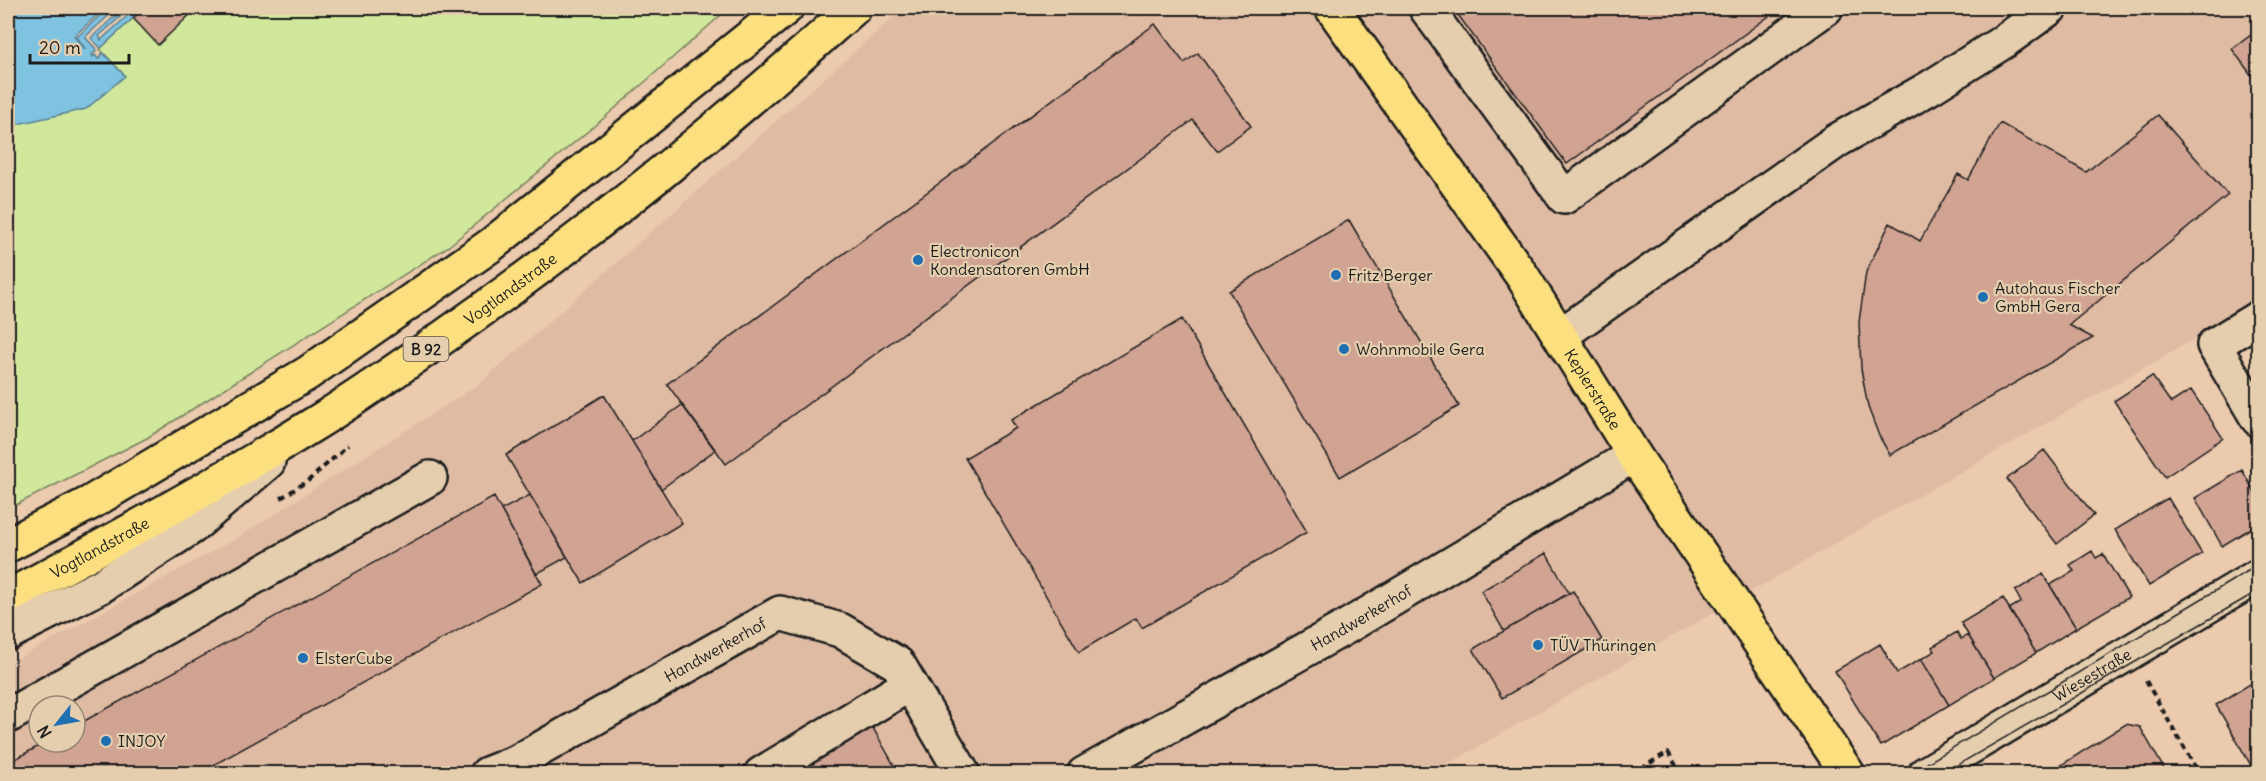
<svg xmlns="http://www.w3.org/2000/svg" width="2266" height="781" font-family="Delius,sans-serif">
<rect width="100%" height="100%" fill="#ebcaae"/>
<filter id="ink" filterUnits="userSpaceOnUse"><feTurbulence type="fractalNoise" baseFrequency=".0167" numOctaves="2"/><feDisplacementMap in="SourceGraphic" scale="12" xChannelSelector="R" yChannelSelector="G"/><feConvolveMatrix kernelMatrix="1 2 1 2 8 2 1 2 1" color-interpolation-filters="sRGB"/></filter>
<g filter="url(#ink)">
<!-- built -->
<path fill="#dfbba3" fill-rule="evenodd" d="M 904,8 L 2258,8 L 2258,303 L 1432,773 L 8,773 L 8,664 L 237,538 L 479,384 ZM 39,706 L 75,706 L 75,742 L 39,742 Z"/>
<!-- green -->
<path fill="#d1e79c" stroke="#76825c" stroke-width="1.5" d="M 144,8 L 729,8 L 604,118 L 449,246 L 147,438 L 8,509 L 8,126 L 18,123 L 124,75 L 100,49 Z"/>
<!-- water -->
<path fill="#80c3e1" stroke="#588092" stroke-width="1.5" d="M 8,8 L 105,8 L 74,36 L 86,50 L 77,37 L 108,8 L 117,8 L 85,37 L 97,50 L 92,55 L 93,57 L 95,55 L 98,59 L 103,53 L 125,76 L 86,109 L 8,126 Z
M 124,8 L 130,8 L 99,36 L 101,40 L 136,8 L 144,8 L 101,48 L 91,38 Z"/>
<!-- building -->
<path fill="#d1a393" stroke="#1c1c1c" stroke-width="1.5" d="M 144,8 L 197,8 L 158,45 L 133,18 Z
M 1453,8 L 1780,8 L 1567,164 Z
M 1155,24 L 1184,63 L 1198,53 L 1251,126 L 1217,151 L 1193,120 L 726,464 L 667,384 Z
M 2258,30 L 2258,77 L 2255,80 L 2232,49 Z
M 2158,115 L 2228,195 L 2069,325 L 2093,338 L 1890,455 L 1879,436 L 1868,407 L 1861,369 L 1859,322 L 1866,272 L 1890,223 L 1920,241 L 1958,174 L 1968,180 L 2000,123 L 2086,172 Z
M 1349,220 L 1459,406 L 1340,477 L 1229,291 Z
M 1182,319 L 1307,532 L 1142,628 L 1136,618 L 1079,652 L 965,458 L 1016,428 L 1011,420 Z
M 2152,376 L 2171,403 L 2191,390 L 2223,438 L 2165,477 L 2114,401 Z
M 604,395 L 682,523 L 583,583 L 506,455 Z
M 682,405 L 715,450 L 661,489 L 632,441 Z
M 2044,450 L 2094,515 L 2057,544 L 2007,479 Z
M 2242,470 L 2258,498 L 2258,524 L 2222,546 L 2195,498 Z
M 530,495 L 567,557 L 536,574 L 501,510 Z
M 494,497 L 542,584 L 197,774 L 8,774 L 8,763 L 46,742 L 75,742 L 75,726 Z
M 2168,498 L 2202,554 L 2149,586 L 2115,530 Z
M 2092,551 L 2096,558 L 2103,554 L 2129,597 L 2076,628 L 2050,585 L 2074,571 L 2070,565 Z
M 1546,553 L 1569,593 L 1504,631 L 1481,591 Z
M 2043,574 L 2076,628 L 2036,653 L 2009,609 L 2021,602 L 2015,591 Z
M 1573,591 L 1602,640 L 1502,698 L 1473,649 Z
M 2003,598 L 2036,653 L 1994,678 L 1961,623 Z
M 1957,632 L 1961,639 L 1968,635 L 1994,678 L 1949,705 L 1921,659 L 1935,651 L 1932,647 Z
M 1880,644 L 1897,673 L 1921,659 L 1949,705 L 1881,746 L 1835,671 Z
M 2258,679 L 2258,774 L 2256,774 L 2216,705 Z
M 868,719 L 899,774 L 779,774 Z
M 2126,724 L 2140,727 L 2167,774 L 2047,774 Z"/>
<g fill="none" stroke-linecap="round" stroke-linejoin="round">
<defs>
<g id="minor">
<path d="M 1426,8 L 1564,197 L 1826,8"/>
<path d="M 2258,318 L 2214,345 L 2258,419"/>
<path d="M 1561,335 L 1838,140 L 1931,87 L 2003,42 L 2050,8"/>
<path d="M 8,633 L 101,586 L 192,527 L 268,462"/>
<path d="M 8,716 L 430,478"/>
<path id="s1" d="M 487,774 L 517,762 L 780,613 L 840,630 L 898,664 L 963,774"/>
<path d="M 761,774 L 910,684"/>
<path id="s2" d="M 1084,774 L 1346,627 L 1634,455"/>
<path id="s3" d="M 1925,774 L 2258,576"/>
</g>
<g id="major">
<path id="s4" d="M 1332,8 L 1523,277 L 1634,455 L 1848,774"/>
<path d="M 8,545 L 90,503 L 308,373 L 491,245 L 786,8"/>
<path id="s5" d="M 8,597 C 110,543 212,487 311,426 C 357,398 401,367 445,336 C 588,236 724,125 854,8"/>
</g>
</defs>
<!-- minor casing -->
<use href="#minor" stroke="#1c1c1c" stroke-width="38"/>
<!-- major casing -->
<use href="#major" stroke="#1c1c1c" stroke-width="38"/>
<!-- path -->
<path stroke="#1c1c1c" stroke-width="4" stroke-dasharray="6 4.5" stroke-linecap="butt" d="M 281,498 L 309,480 L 348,445
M 2146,681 L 2199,774
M 1632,774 L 1668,752 L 1681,774"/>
<!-- minor -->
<use href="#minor" stroke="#e5ceae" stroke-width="33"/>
<!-- major -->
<use href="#major" stroke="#fce080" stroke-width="33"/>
<!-- tram -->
<path stroke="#1c1c1c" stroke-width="1.5" d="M 1909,774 L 2258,565
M 1942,774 L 2258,591"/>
</g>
</g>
<!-- markers -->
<g fill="#1f6fb2" stroke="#e5ceae" stroke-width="2">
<circle cx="918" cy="260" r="6"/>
<circle cx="1336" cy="275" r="6"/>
<circle cx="1983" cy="297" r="6"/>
<circle cx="1344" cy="349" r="6"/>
<circle cx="1538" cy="645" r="6"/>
<circle cx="303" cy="658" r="6"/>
<circle cx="106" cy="741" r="6"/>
</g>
<g text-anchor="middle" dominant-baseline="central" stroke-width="4.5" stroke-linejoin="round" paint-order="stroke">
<!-- shield labels -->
<rect fill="#e5ceae" stroke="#585148" stroke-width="1.5" x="403.5" y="337" width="45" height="24" rx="4.5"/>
<g font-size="15" font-weight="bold" fill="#1c1c1c">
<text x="426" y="349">B 92</text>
</g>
<!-- poi labels -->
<g font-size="16" fill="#1c1c1c" stroke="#e5ceae" text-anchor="start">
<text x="930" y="251">Electronicon<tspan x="930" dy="18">Kondensatoren GmbH</tspan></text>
<text x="1348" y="275">Fritz Berger</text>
<text x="1995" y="288">Autohaus Fischer<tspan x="1995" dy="18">GmbH Gera</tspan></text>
<text x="1356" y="349">Wohnmobile Gera</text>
<text x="1550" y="645">TÜV Thüringen</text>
<text x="315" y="658">ElsterCube</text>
<text x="118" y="741">INJOY</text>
</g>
<!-- street labels -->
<g font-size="16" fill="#1c1c1c" stroke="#e5ceae">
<text stroke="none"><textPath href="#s5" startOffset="590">Vogtlandstraße</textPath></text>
<text stroke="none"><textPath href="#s4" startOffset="462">Keplerstraße</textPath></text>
<text stroke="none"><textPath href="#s5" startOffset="104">Vogtlandstraße</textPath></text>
<text stroke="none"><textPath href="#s2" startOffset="318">Handwerkerhof</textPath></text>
<text stroke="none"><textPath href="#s1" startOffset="260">Handwerkerhof</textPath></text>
<text stroke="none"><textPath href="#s3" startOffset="194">Wiesestraße</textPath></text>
</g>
</g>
<!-- margin -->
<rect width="2266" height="781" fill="none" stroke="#e5ceae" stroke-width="30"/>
<rect x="15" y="15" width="2236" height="751" fill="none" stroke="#1c1c1c" stroke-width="2" filter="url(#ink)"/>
<!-- north arrow -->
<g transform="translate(57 724) rotate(239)"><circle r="28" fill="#e5ceae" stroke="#958774" stroke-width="1.5"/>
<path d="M0-4.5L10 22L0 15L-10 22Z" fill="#1f6fb2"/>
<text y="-9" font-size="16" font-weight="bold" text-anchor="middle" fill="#1c1c1c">N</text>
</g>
<!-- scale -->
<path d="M30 54v9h99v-9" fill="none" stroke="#1c1c1c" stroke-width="3"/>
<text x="39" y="54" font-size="18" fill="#1c1c1c" stroke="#e5ceae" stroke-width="4.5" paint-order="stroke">20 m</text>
</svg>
